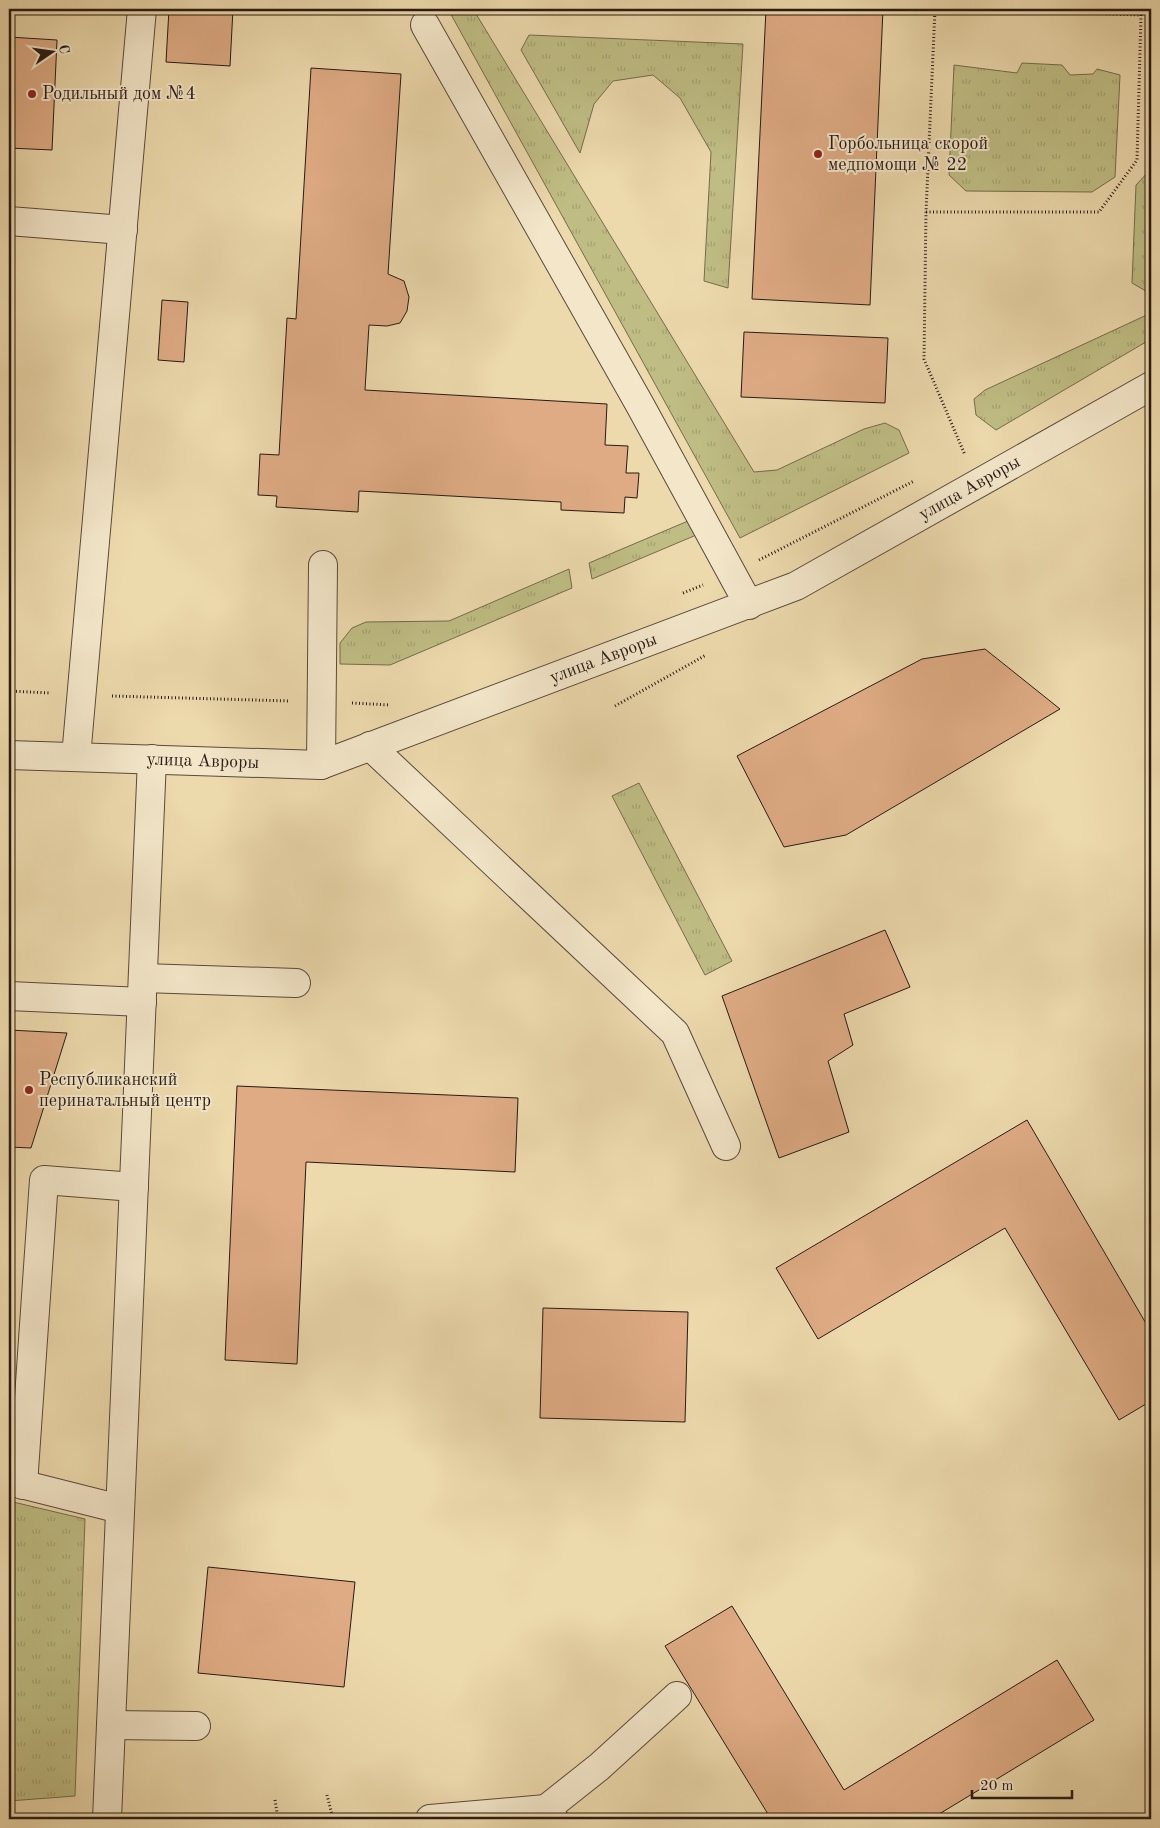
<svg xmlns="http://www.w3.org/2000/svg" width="1160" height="1828" font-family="'Old Standard TT',serif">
<defs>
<pattern id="grass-tufts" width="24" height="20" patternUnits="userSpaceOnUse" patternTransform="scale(1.25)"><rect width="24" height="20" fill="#bfbd84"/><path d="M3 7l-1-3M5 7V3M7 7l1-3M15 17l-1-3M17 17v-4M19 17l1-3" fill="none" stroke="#a4a271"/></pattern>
</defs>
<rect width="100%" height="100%" fill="#ecd9ac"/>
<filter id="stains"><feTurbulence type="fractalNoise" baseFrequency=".004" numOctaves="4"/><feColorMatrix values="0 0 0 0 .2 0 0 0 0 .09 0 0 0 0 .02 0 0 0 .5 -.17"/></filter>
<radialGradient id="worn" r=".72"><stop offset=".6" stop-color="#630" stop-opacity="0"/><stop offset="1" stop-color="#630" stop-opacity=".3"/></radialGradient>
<!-- grass -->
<path fill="url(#grass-tufts)" stroke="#746c4c" d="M 448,9 L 473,9 L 754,472 L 777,470 L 864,429 L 885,423 L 899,430 L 909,453 L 740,538 Z
M 529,35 L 743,44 L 728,288 L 704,281 L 711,152 L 680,98 L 653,75 L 613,81 L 594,104 L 580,153 L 521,50 Z
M 1022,63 L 1062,65 L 1070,75 L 1093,74 L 1097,69 L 1120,75 L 1115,177 L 1092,192 L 966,191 L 949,175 L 954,65 L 1017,73 Z
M 1151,169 L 1151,294 L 1132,283 L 1136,185 Z
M 1151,313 L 1151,339 L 996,430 L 976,415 L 974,399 L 985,390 Z
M 688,521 L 701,533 L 592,579 L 589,563 Z
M 569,569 L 572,588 L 390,665 L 340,664 L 340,643 L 352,628 L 366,622 L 449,621 Z
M 639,783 L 732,961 L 705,975 L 612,796 Z
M 9,1501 L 85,1519 L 75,1796 L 9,1801 Z"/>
<!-- building -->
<path fill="#deab84" stroke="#281a15" d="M 169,9 L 233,9 L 230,66 L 166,62 Z
M 766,9 L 883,9 L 870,305 L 752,299 Z
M 9,37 L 57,40 L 52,150 L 9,148 Z
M 311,68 L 401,74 L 388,274 L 404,281 L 409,297 L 407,311 L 400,323 L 387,326 L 369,325 L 365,390 L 607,404 L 605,445 L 628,446 L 626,473 L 639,473 L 637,498 L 625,497 L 624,513 L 561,510 L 561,502 L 359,491 L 358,512 L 276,507 L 277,496 L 258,495 L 260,454 L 279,455 L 287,318 L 296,319 Z
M 162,300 L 188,302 L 184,362 L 158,360 Z
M 744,332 L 888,338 L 885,403 L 741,397 Z
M 985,649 L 1060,709 L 846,835 L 784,847 L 737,756 L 922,659 Z
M 885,930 L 910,987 L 844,1014 L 853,1045 L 828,1061 L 849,1132 L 779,1158 L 722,996 Z
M 9,1030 L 67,1033 L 31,1148 L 9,1147 Z
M 237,1086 L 518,1098 L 515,1172 L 306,1162 L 297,1364 L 225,1360 Z
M 1027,1120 L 1151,1332 L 1151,1401 L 1119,1420 L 1005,1228 L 818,1339 L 776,1268 Z
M 543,1308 L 688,1312 L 685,1422 L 540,1418 Z
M 208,1567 L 355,1582 L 344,1687 L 198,1673 Z
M 732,1606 L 844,1790 L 1057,1660 L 1094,1720 L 931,1819 L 771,1819 L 665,1646 Z"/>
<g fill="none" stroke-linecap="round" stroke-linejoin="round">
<defs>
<g id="minor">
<path d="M 425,25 L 640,405 L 749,605"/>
<path d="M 9,221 L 123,230"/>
<path d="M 370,746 L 675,1033 L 726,1146"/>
<path id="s1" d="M 9,755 L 321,765 L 796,586 L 1151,386"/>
<path d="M 76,757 L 142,9"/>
<path d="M 321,765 L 323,565"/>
<path d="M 143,978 L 296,983"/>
<path d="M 9,996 L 142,1002"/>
<path d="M 9,1481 L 120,1509"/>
<path d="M 23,1485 L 44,1180 L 134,1187"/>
<path d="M 111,1725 L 196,1726"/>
<path d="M 546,1809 L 599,1767 L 677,1696"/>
<path d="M 107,1819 L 152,759"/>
<path d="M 430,1819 L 546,1809 L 554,1819"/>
</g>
</defs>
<!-- minor casing -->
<use href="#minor" stroke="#594a3b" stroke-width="30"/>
<!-- path -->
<path stroke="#281a15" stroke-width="3" stroke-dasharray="1 2.5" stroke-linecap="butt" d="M 935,9 L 926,212 L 924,359 L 965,455
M 926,212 L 1099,212 L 1137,160 L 1141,15 L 944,9
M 759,560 L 914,481
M 683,593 L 703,585
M 9,691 L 51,693
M 112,696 L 290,701
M 352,703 L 390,705
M 615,706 L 706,655
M 327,1795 L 333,1819
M 275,1800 L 278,1819"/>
<!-- minor -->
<use href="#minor" stroke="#f3e6c9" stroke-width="28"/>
</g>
<!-- markers -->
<g fill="#8f2418" stroke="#f3e6c9" stroke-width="2">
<circle cx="32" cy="94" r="5"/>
<circle cx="818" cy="154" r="5"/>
<circle cx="29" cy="1090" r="5"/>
</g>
<g text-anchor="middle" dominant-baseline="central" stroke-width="4" stroke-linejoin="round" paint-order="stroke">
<!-- poi labels -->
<g font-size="18" fill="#281a15" stroke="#f3e6c9" text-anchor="start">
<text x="42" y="94">Родильный дом №4</text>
<text x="828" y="144">Горбольница скорой<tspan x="828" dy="21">медпомощи № 22</tspan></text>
<text x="39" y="1080">Республиканский<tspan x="39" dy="21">перинатальный центр</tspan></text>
</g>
<!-- street labels -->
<g font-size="18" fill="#281a15" stroke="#f3e6c9">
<text stroke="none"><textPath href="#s1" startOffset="1019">улица Авроры</textPath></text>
<text stroke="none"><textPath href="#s1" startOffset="614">улица Авроры</textPath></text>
<text stroke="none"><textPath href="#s1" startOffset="194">улица Авроры</textPath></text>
</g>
</g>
<!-- margin -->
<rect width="1160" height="1828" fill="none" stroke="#ecd9ac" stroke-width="30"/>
<rect x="10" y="10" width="1140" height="1808" fill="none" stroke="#281a15" stroke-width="2.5"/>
<rect x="15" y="15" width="1130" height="1798" fill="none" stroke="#281a15"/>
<!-- north arrow -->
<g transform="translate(52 52) rotate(77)" stroke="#f3e6c9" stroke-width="4" paint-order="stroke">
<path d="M0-4L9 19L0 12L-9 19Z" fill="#281a15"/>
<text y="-8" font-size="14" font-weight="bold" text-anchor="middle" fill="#281a15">С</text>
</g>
<!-- scale -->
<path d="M972 1790v8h100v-8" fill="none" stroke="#281a15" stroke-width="2.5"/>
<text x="980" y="1790" font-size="15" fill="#281a15" stroke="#f3e6c9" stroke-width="4" paint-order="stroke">20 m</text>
<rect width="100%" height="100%" filter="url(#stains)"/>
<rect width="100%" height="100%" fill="url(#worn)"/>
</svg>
